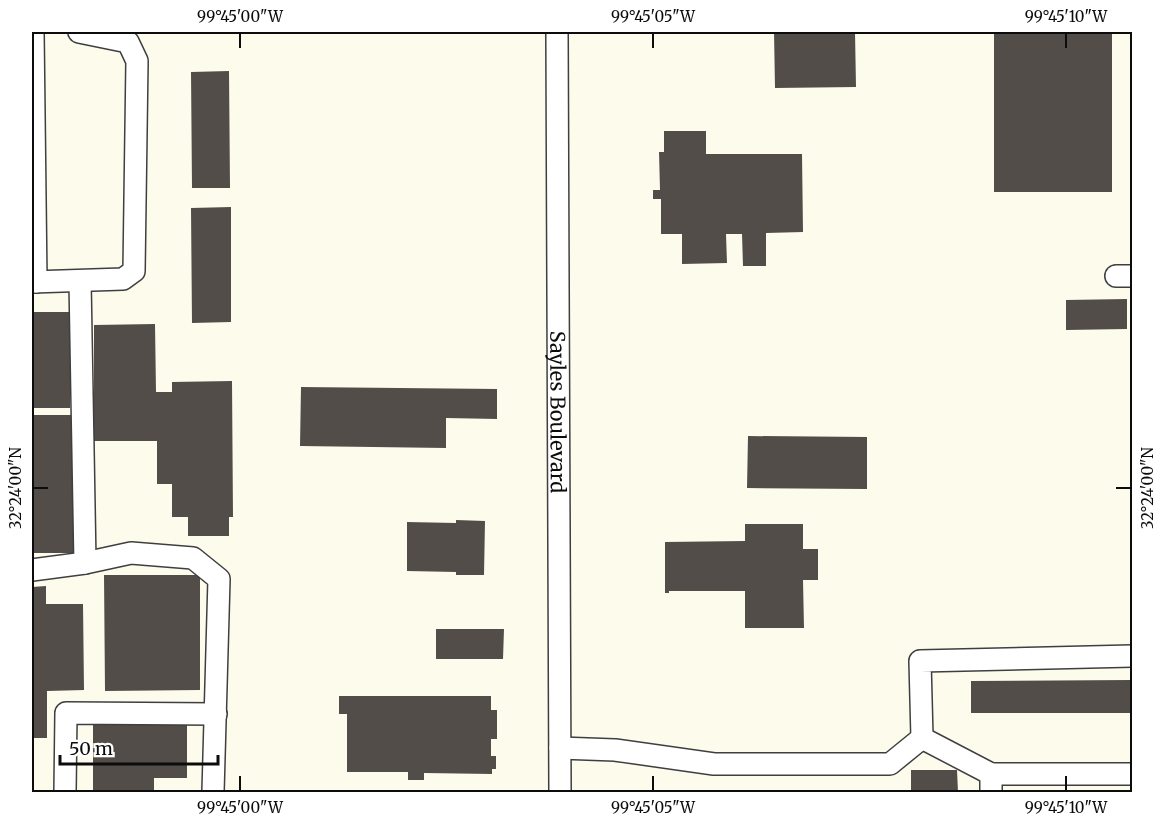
<svg xmlns="http://www.w3.org/2000/svg" width="1164" height="824" font-family="Merriweather,serif">
<rect width="100%" height="100%" fill="#fdfbec"/>
<!-- building -->
<path fill="#534d49" d="M 774,32 L 855,32 L 856,87 L 775,88 Z
M 994,32 L 1112,32 L 1112,192 L 994,192 Z
M 229,71 L 230,188 L 192,188 L 191,72 Z
M 664,131 L 706,131 L 706,154 L 802,154 L 803,232 L 766,233 L 766,266 L 743,266 L 742,234 L 726,234 L 727,263 L 682,264 L 682,234 L 661,234 L 661,199 L 653,199 L 653,190 L 660,190 L 659,152 L 664,152 Z
M 231,207 L 231,322 L 192,323 L 191,208 Z
M 1127,299 L 1127,329 L 1066,330 L 1066,300 Z
M 32,312 L 70,312 L 70,408 L 32,408 Z
M 155,324 L 156,392 L 172,392 L 172,382 L 232,381 L 233,517 L 229,517 L 229,536 L 188,536 L 188,517 L 172,517 L 172,484 L 157,484 L 157,441 L 94,441 L 94,325 Z
M 301,387 L 497,389 L 497,419 L 446,418 L 446,448 L 300,446 Z
M 32,415 L 74,415 L 75,553 L 32,553 Z
M 748,436 L 867,437 L 867,489 L 747,488 Z
M 456,520 L 485,521 L 484,575 L 456,575 L 456,572 L 407,571 L 407,522 L 456,523 Z
M 745,524 L 803,524 L 803,549 L 818,549 L 818,580 L 803,580 L 804,628 L 745,628 L 745,591 L 669,591 L 669,593 L 665,593 L 665,542 L 745,541 Z
M 104,575 L 200,575 L 200,690 L 105,691 Z
M 46,586 L 46,604 L 83,604 L 84,690 L 47,691 L 47,738 L 32,738 L 32,587 Z
M 436,629 L 504,629 L 503,659 L 436,659 Z
M 1132,680 L 1132,713 L 971,713 L 971,681 Z
M 339,696 L 491,696 L 491,710 L 497,710 L 497,739 L 491,739 L 491,756 L 496,756 L 496,769 L 492,769 L 492,774 L 424,773 L 424,780 L 408,780 L 408,772 L 347,772 L 347,714 L 339,714 Z
M 93,722 L 187,723 L 187,778 L 154,778 L 154,792 L 93,792 Z
M 911,770 L 957,770 L 958,792 L 911,792 Z"/>
<g fill="none" stroke-linecap="round" stroke-linejoin="round">
<defs>
<g id="minor">
<path d="M 33,32 L 36,282"/>
<path id="s1" d="M 557,32 L 560,792"/>
<path d="M 1116,276 L 1132,276"/>
<path d="M 32,282 L 123,279 L 134,271 L 137,61 L 128,42 L 79,32"/>
<path d="M 85,563 L 131,553 L 193,558 L 219,579 L 213,792"/>
<path d="M 32,570 L 85,563 L 80,281"/>
<path d="M 922,738 L 920,661 L 1132,656"/>
<path d="M 560,748 L 615,750 L 714,764 L 890,764 L 922,738 L 991,774"/>
<path d="M 65,792 L 66,713 L 216,714"/>
<path d="M 991,792 L 991,774 L 1132,774"/>
</g>
</defs>
<!-- minor casing -->
<use href="#minor" stroke="#3f3f3f" stroke-width="24"/>
<!-- minor -->
<use href="#minor" stroke="#fff" stroke-width="21"/>
</g>
<!-- ticks -->
<path fill="none" stroke="#0c0c0c" stroke-width="2" d="M 240,33 L 240,48M 653,33 L 653,48M 1066,33 L 1066,48M 33,488 L 48,488M 1116,488 L 1131,488M 240,776 L 240,791M 653,776 L 653,791M 1066,776 L 1066,791"/>
<g text-anchor="middle" dominant-baseline="central" stroke-width="6" stroke-linejoin="round" paint-order="stroke">
<!-- street labels -->
<g font-size="20" fill="#0c0c0c" stroke="#fff">
<text stroke="none"><textPath href="#s1" startOffset="380">Sayles Boulevard</textPath></text>
</g>
</g>
<!-- border -->
<rect width="1164" height="824" fill="none" stroke="#ffffff" stroke-width="66"/>
<!-- scale -->
<path d="M60 755v9h158v-9" fill="none" stroke="#0c0c0c" stroke-width="3"/>
<text x="69" y="755" font-size="18" fill="#0c0c0c" stroke="#ffffff" stroke-width="4.5" paint-order="stroke">50 m</text>
<rect x="33" y="33" width="1098" height="758" fill="none" stroke="#0c0c0c" stroke-width="2"/>
<g font-size="15" text-anchor="middle" fill="#0c0c0c">
<text x="240" y="22">99°45'00"W</text>
<text x="653" y="22">99°45'05"W</text>
<text x="1066" y="22">99°45'10"W</text>
<text transform="translate(1148 488) rotate(-90)" y="5">32°24'00"N</text>
<text transform="translate(16 488) rotate(-90)" y="5">32°24'00"N</text>
<text x="240" y="813">99°45'00"W</text>
<text x="653" y="813">99°45'05"W</text>
<text x="1066" y="813">99°45'10"W</text>
</g>
</svg>
